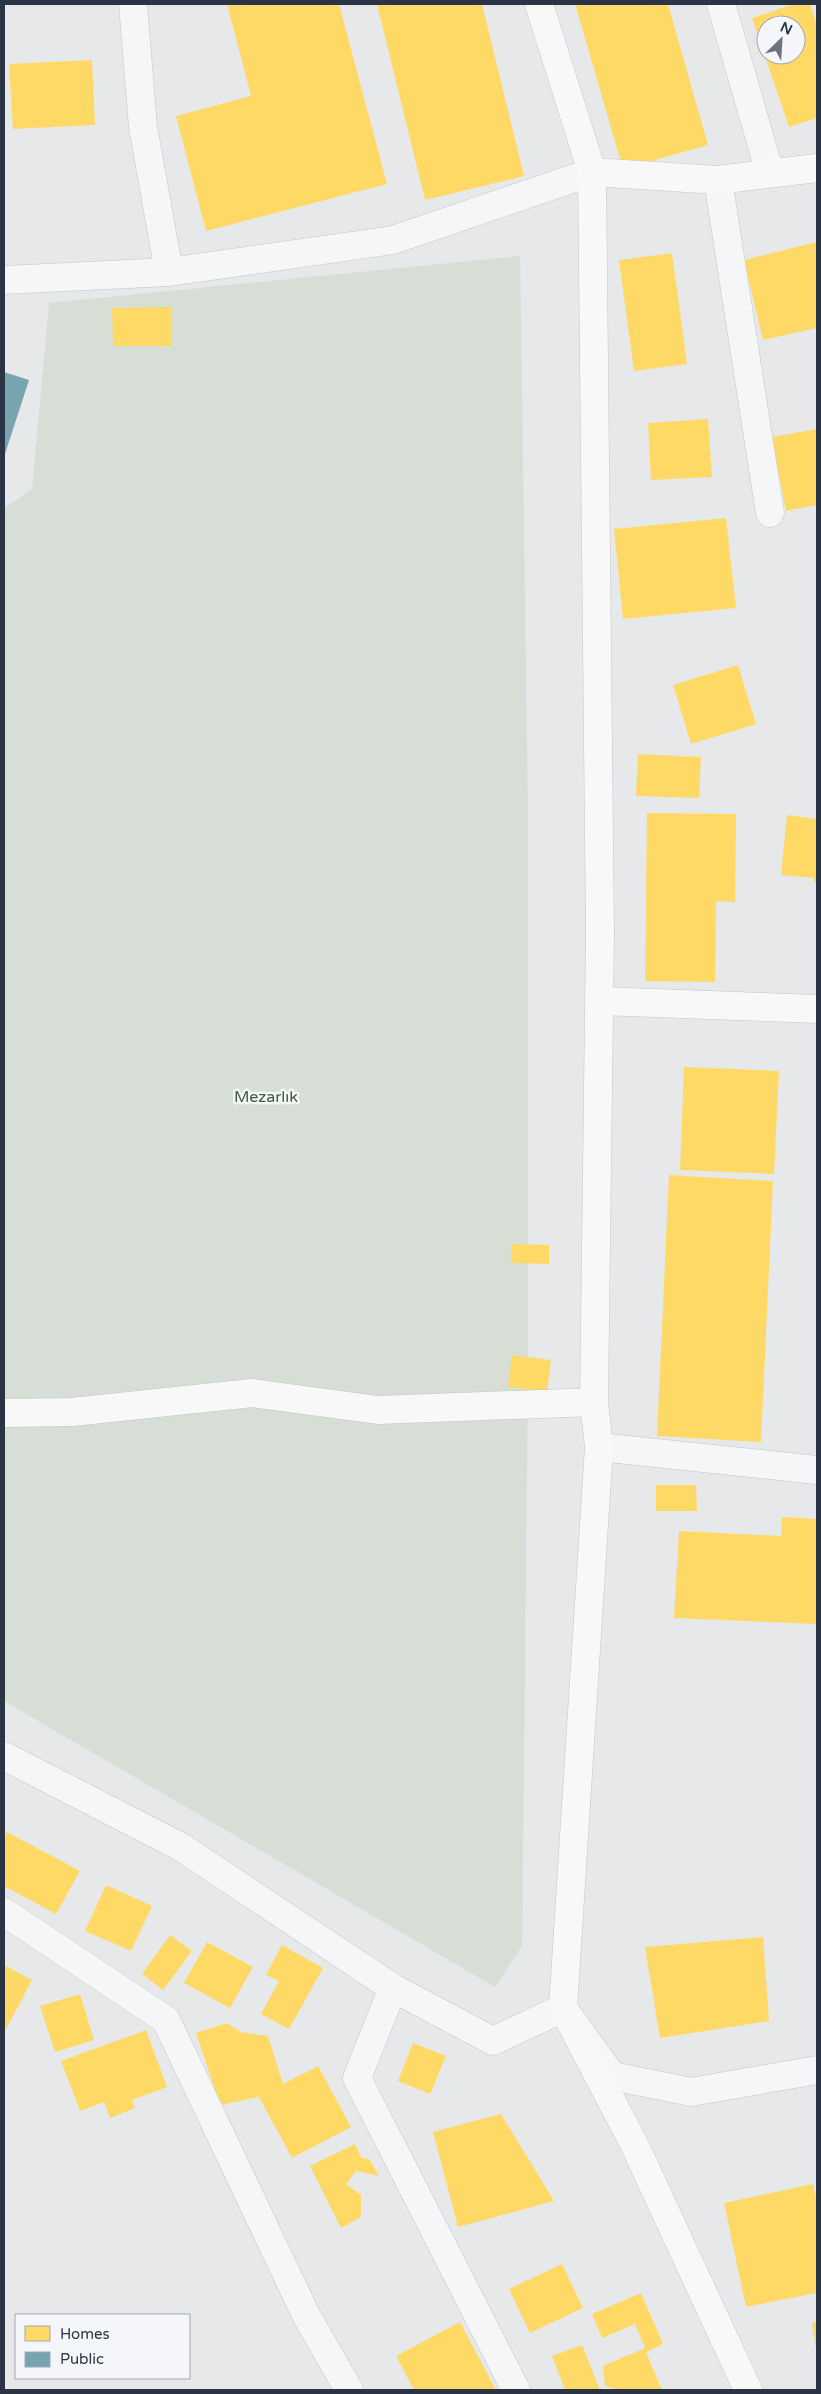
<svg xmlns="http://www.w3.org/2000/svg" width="821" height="2394" font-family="'Varela Round',sans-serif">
<rect width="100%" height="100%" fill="#e6e8ea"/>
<!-- green -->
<path fill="#d6ded6" d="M 520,256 L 528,810 L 528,1384 L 522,1946 L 495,1987 L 4,1701 L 4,508 L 32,489 L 49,303 Z"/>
<!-- homes -->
<path fill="#ffd966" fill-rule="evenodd" d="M 227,4 L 339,4 L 387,184 L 206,231 L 176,116 L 251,96 Z
M 377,4 L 482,4 L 524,176 L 425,200 Z
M 575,4 L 668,4 L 708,145 L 623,169 Z
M 794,4 L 810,4 L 817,25 L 817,118 L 789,127 L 752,18 ZM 766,25 L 796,25 L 796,55 L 766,55 Z
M 92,60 L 95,125 L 13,129 L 9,64 Z
M 817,242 L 817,328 L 763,340 L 744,260 Z
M 672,253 L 687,364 L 634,371 L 619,260 Z
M 171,307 L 172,346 L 113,346 L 112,308 Z
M 708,419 L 712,477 L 651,480 L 648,423 Z
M 817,429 L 817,505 L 786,511 L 772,437 Z
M 726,518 L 736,608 L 623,619 L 614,529 Z
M 738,665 L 756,724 L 691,744 L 673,685 Z
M 638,754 L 701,757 L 699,798 L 636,796 Z
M 647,813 L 736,814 L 735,902 L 716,901 L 715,982 L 645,981 Z
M 787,815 L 817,819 L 817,882 L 814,882 L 814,878 L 781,875 Z
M 684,1067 L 779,1071 L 774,1174 L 680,1170 Z
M 669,1175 L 773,1181 L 761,1442 L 657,1436 Z
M 512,1244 L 549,1245 L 549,1264 L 511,1263 Z
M 512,1355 L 551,1360 L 547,1392 L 508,1387 Z
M 656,1485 L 696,1485 L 697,1511 L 656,1511 Z
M 782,1517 L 817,1519 L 817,1624 L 674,1618 L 679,1531 L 781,1536 Z
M 7,1832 L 80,1871 L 56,1914 L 4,1886 L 4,1838 Z
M 106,1885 L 152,1906 L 131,1951 L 85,1931 Z
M 170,1935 L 192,1951 L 163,1990 L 142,1974 Z
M 763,1937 L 769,2021 L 660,2038 L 645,1947 Z
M 207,1942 L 253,1967 L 230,2008 L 184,1983 Z
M 282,1945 L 323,1968 L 289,2029 L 261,2014 L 279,1981 L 266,1975 Z
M 4,1965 L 32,1980 L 4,2033 Z
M 80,1994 L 94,2040 L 55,2052 L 40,2006 Z
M 227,2023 L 241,2032 L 268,2036 L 283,2084 L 318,2066 L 351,2127 L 292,2158 L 259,2097 L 220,2105 L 196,2033 Z
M 146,2030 L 167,2087 L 132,2100 L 135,2108 L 110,2118 L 104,2102 L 80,2111 L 61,2061 Z
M 413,2043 L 446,2056 L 430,2094 L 398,2081 Z
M 501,2114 L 554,2201 L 458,2227 L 433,2132 Z
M 355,2144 L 361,2157 L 370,2160 L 379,2176 L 356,2171 L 346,2184 L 361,2195 L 361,2217 L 341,2228 L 310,2166 Z
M 813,2184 L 817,2203 L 817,2293 L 746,2307 L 724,2203 Z
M 562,2264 L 583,2308 L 530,2333 L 509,2289 Z
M 641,2293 L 663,2344 L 646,2352 L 662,2390 L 621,2390 L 605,2386 L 603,2366 L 645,2348 L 635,2324 L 602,2338 L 592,2314 Z
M 817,2321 L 817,2349 L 816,2349 L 812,2323 Z
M 460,2322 L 496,2390 L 414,2390 L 396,2356 Z
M 582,2345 L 600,2390 L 565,2390 L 552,2356 Z"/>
<!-- public -->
<path fill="#76a5af" d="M 4,372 L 29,380 L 4,457 Z"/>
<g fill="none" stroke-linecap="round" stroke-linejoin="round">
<defs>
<path id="street" d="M 133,4 L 143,127 L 169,272
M 721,4 L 770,173
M 718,180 L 770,513
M 4,280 L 169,272 L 393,240 L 592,172
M 599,1447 L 817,1470
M 4,1756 L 181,1847 L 393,1988 L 493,2041 L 563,2008 L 612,2076 L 691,2092 L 817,2070
M 4,1912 L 166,2020 L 306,2315 L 349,2390
M 393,1988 L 357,2078 L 516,2390"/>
<path id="secondary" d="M 539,4 L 592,172 L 600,933 L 594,1402 L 599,1447 L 563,2008 L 635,2146 L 748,2390
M 592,172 L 718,180 L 817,168
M 600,1001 L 817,1009
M 4,1413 L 72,1412 L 252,1393 L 378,1410 L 594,1402"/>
</defs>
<!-- street casing -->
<use href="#street" stroke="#c4c6c8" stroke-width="29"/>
<!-- secondary casing -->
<use href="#secondary" stroke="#c4c6c8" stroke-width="29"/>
<!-- street -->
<use href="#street" stroke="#f5f6f7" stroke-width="28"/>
<!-- secondary -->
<use href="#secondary" stroke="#f8f8f8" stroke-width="28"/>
</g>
<g text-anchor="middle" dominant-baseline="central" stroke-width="5" stroke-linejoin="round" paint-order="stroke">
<!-- park labels -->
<g font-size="16" fill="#3f6138" stroke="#f4f6f9">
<text x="266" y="1097">Mezarlık</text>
</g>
</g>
<!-- border -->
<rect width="821" height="2394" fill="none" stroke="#2b3445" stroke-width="10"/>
<!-- legend -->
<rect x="15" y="2314" width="175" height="65" fill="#f4f6f9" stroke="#a4a8b1"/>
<rect x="25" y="2326" width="25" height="15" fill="#ffd966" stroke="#a4a8b1"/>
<text x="60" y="2339" font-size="15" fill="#2b3445">Homes</text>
<rect x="25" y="2352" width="25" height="15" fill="#76a5af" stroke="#a4a8b1"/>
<text x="60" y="2364" font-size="15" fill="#2b3445">Public</text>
<!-- north arrow -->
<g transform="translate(781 40) rotate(25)"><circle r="24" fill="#f4f6f9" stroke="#a4a8b1"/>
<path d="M0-4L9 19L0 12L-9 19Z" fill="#6c737f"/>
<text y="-8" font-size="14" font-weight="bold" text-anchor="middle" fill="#2b3445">N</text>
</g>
</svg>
